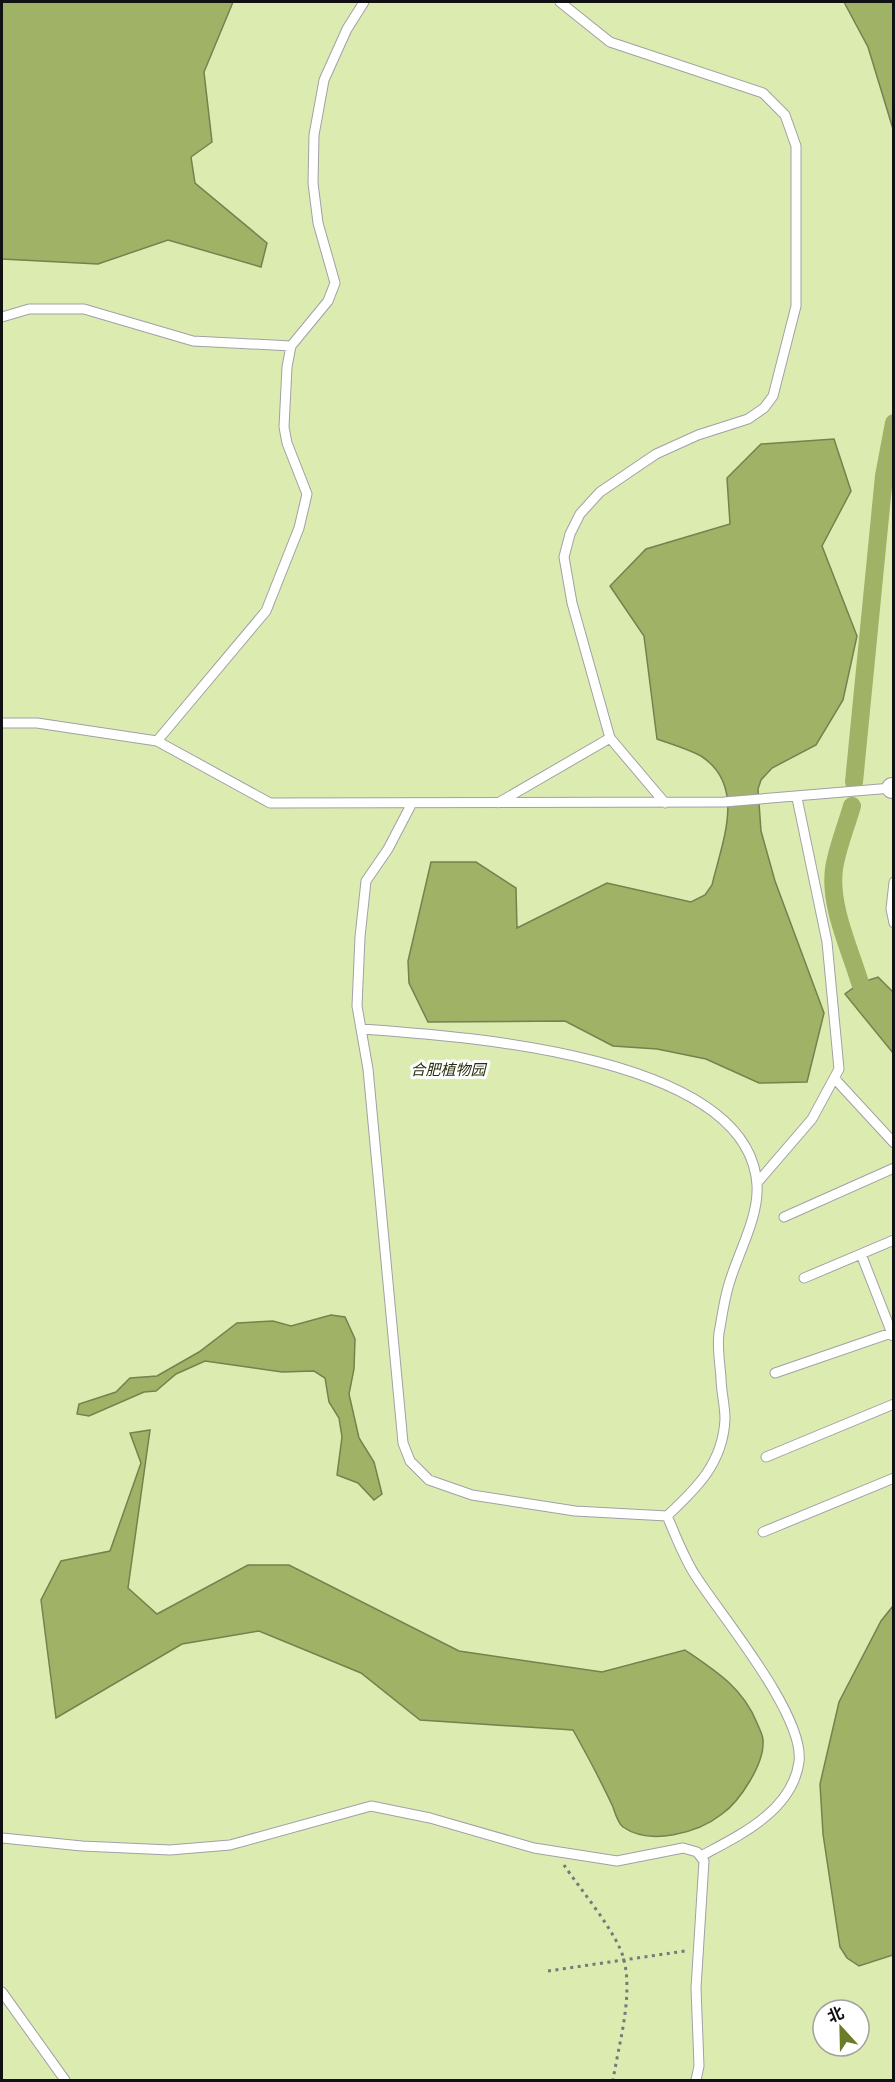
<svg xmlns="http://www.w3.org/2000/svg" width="895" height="2082" font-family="'Times New Roman','Noto Sans SC',serif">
<rect width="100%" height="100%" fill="#f2f2f8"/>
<!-- park -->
<path fill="#dcecb1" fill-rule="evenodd" d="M 2,2 L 893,2 L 893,2080 L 2,2080 ZM 823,2010 L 859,2010 L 859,2046 L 823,2046 Z"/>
<!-- water -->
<path fill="#9fb266" stroke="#74824d" stroke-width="1.5" d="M 2,2 L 233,2 L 204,72 L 212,142 L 191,157 L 195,183 L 267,243 L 261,267 L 168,240 L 98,264 L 2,259 Z
M 844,2 L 893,2 L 893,129 L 868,47 Z
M 834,439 L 851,491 L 822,546 L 857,636 L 843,700 L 816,745 L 772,768 L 761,780 L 758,789 L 761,831 L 775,881 L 824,1013 L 807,1082 L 759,1083 L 706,1059 L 657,1049 L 613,1046 L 565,1021 L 428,1022 L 409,983 L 408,961 L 431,862 L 476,862 L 516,888 L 517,928 L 607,883 L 691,902 L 705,895 L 712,885 C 722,842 747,786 701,756 C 688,749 671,744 657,739 L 644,636 L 610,586 L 646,549 L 730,524 L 727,478 L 761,444 Z
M 878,977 L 893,992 L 893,1053 L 845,994 L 860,983 Z
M 331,1315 L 345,1317 L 355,1339 L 354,1369 L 349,1394 L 359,1438 L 374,1462 L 382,1494 L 374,1500 L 358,1483 L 337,1475 L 342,1437 L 339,1418 L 329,1402 L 325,1378 L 314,1371 L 282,1372 L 205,1361 L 176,1374 L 156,1391 L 144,1392 L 89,1416 L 77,1414 L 79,1404 L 116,1392 L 130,1378 L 157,1376 L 199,1352 L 237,1323 L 273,1321 L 291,1326 Z
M 150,1430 L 128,1588 L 157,1614 L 248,1565 L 289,1565 L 459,1651 L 602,1672 L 685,1650 C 716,1671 743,1688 757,1723 C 759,1728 763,1735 763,1740 C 765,1763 740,1801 722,1814 C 698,1833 650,1846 623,1827 C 618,1823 615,1813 613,1807 C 601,1781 587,1755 573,1730 L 420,1720 L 361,1673 L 259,1631 L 182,1644 L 56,1718 L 41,1600 L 61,1561 L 110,1551 L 141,1463 L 130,1433 Z
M 893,1606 L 893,1955 L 859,1966 L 847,1958 L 840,1947 L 823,1834 L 820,1784 L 839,1702 L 881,1621 Z"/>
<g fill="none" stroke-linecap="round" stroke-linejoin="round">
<!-- canal -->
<path stroke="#9fb266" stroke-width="18" d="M 854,782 L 884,476 L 894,423
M 852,806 C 846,827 837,848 834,869 C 829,906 850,949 860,983"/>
<defs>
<path id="lane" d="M 560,2 L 610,42 L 763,93 L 785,115 L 796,146 L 796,306 L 773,396 L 764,408 L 748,419 L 698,435 L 656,454 L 600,492 L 580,514 L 570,534 L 564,557 L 572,603 L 610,738 L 665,803
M 2,317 L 29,309 L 84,309 L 193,341 L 291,346
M 2,723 L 37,723 L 157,741 L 270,803 L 724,802 L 892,788
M 157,741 L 266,611 L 299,528 L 307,494 L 287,443 L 284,427 L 287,367 L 291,346 L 328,301 L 335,283 L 318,223 L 313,183 L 314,135 L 324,80 L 347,29 L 364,2
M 412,803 L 388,849 L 366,881 L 360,937 L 357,1006 L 368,1069 L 403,1443 L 410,1461 L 429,1480 L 472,1495 L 575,1511 L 667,1516 C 676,1536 684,1559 697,1578 C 723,1618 805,1716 799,1762 C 792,1811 740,1835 701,1856
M 498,803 L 610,738
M 894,882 L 891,909 L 894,923
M 362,1029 C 459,1036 749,1054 757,1185 C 759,1217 738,1253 729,1284 C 724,1300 722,1317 719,1333 C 717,1347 720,1364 721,1378 C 721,1391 725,1405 725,1419 C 723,1463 697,1488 667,1516
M 835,1079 L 894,1143
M 757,1183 L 812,1119 L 839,1069 L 827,942 L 797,798
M 784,1217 L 894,1168
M 861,1254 L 893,1336
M 804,1278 L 894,1240
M 775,1373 L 894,1332
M 766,1457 L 894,1404
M 763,1532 L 894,1478
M 2,1838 L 82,1846 L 170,1850 L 230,1845 L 371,1806 L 430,1818 L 534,1848 L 617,1861 L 683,1848 L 697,1852 L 704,1861 L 696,1988 L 699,2066 L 696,2080
M 2,1992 L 65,2080"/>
<path id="street" d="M 892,788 L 894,788"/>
</defs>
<!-- lane casing -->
<use href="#lane" stroke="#a1a0a6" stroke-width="11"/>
<!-- street casing -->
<use href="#street" stroke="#a1a0a6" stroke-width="22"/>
<!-- path -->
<path stroke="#78787c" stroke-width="3" stroke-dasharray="3 4.5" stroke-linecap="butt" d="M 564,1865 C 580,1889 618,1934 624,1960 C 633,1997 619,2043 613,2080
M 548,1971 L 685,1951"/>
<!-- lane -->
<use href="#lane" stroke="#fff" stroke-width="9"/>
<!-- street -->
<use href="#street" stroke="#fff" stroke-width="20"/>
</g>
<g text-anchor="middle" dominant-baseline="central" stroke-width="6" stroke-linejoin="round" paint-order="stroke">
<!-- park labels -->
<g font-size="15" font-style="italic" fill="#262e0c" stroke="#fff">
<text x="448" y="1070">合肥植物园</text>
</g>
</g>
<!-- border -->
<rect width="895" height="2082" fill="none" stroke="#111113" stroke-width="6"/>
<!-- north arrow -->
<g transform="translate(841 2028) rotate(338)"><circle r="28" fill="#ffffff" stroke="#a0a0a1" stroke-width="1.5"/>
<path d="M0-4.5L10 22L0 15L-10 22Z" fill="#6a7b2a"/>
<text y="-9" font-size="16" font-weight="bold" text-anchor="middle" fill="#111113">北</text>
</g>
</svg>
